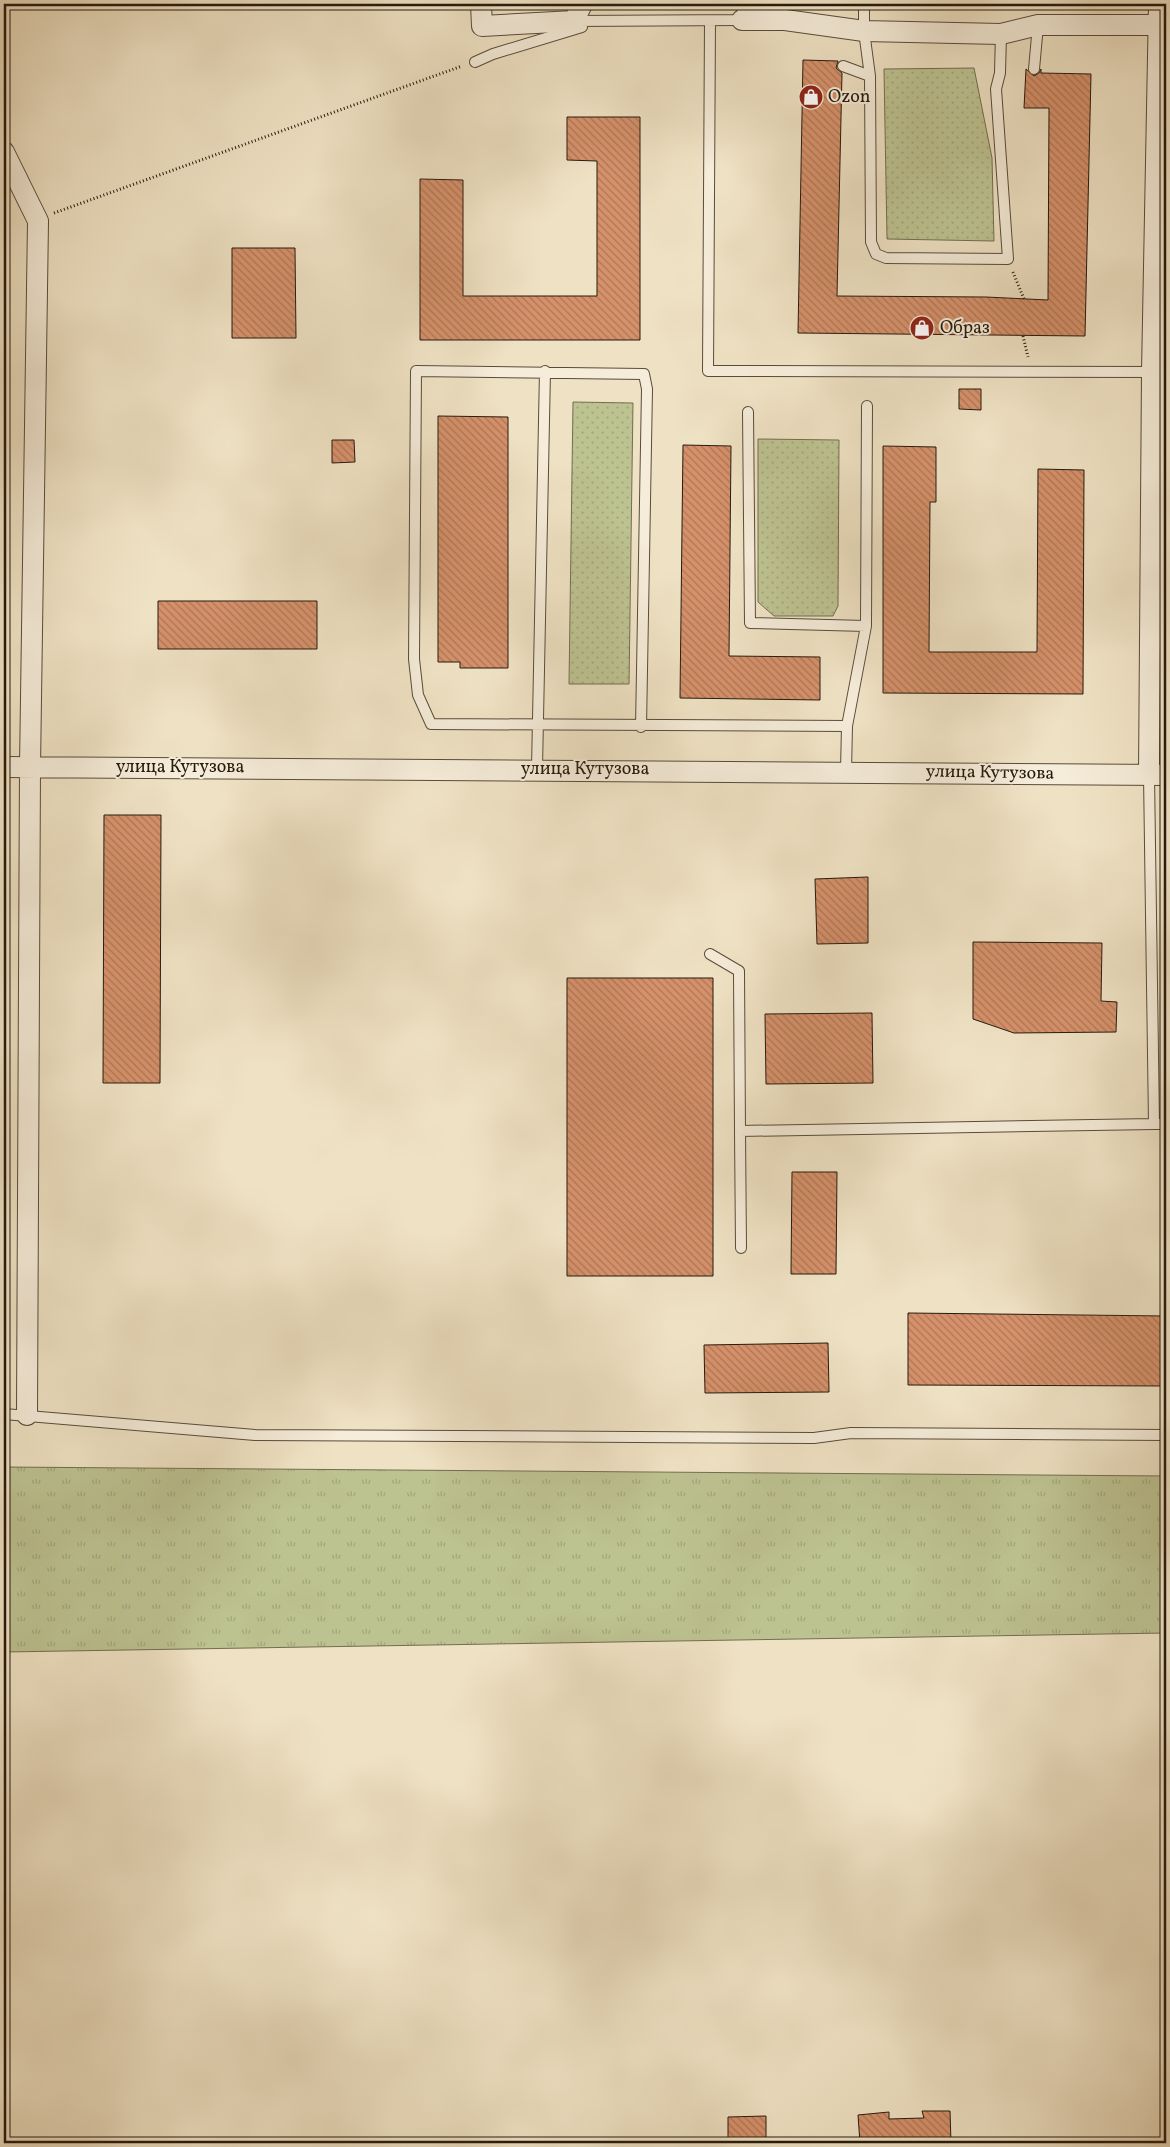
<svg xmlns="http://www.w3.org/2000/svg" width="1170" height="2147" font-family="Vollkorn,serif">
<defs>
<pattern id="grass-tufts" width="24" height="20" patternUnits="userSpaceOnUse" patternTransform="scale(1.25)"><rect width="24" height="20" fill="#bdc291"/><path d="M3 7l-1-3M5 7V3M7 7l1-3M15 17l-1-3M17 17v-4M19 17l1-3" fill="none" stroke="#a2a67c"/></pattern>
<pattern id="park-dots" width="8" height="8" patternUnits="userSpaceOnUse" patternTransform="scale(1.25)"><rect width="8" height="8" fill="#bdc291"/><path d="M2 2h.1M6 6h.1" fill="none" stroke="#a2a67c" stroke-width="1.8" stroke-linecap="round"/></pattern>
<pattern id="building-back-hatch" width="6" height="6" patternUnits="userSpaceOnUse" patternTransform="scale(1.25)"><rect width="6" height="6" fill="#d6916b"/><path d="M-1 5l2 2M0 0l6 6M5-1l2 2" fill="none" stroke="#ad7656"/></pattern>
</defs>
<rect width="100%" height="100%" fill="#efe2c4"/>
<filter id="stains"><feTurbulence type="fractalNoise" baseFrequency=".004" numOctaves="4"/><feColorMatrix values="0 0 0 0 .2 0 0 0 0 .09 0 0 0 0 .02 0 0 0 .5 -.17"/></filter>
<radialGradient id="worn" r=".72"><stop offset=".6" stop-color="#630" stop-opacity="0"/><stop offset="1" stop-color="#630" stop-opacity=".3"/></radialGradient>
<!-- grass -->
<path fill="url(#grass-tufts)" stroke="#726e50" d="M 4,1467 L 1166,1476 L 1166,1633 L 4,1652 Z"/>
<!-- park -->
<path fill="url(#park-dots)" stroke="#726e50" d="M 974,68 L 992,158 L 994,241 L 887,239 L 884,69 Z
M 573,402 L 633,403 L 629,684 L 569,684 Z
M 758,439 L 839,440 L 838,606 L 833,616 L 774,616 L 758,602 Z"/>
<!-- building -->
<path fill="url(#building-back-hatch)" stroke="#261a0e" d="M 803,60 L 838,61 L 836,68 L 842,73 L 837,296 L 986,297 L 1048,300 L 1049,108 L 1024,108 L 1026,69 L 1034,76 L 1039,73 L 1041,69 L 1041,73 L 1091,74 L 1085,336 L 798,333 Z
M 567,117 L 640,117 L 640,340 L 420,340 L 420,179 L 463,180 L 463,296 L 597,296 L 597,161 L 567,160 Z
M 232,248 L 295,248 L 296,338 L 232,338 Z
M 959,389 L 981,389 L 981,410 L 959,409 Z
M 438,416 L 508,417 L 508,668 L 460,668 L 460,662 L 438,662 Z
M 332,440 L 354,440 L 355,462 L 332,463 Z
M 683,445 L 731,446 L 729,656 L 820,657 L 820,700 L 680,698 Z
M 883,446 L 936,447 L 936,502 L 930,502 L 929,652 L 1037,652 L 1038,469 L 1084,470 L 1083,694 L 883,693 Z
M 158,601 L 317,601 L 317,649 L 158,649 Z
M 104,815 L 161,815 L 160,1083 L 103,1083 Z
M 868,877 L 868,943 L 817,944 L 815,879 Z
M 973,942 L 1102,943 L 1101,1001 L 1117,1002 L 1116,1032 L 1014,1033 L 973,1019 Z
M 567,978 L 713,978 L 713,1276 L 567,1276 Z
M 872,1013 L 873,1083 L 766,1084 L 765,1014 Z
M 792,1172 L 837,1172 L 836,1274 L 791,1274 Z
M 908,1313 L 1166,1316 L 1166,1386 L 908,1385 Z
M 828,1343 L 829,1392 L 705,1393 L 704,1345 Z
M 922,2111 L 950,2111 L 951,2143 L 860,2143 L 858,2115 L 889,2112 L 889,2119 L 924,2118 Z
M 766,2116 L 766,2143 L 728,2143 L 728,2117 Z"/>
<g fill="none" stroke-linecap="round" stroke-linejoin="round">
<defs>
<path id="service" d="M 864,4 L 864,31 L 870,76 L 871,242 L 876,254 L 886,258 L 1008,259 L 996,89 L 1000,73 L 1001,34
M 574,21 L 742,20 L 743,4
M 710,21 L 708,371 L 1166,372
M 475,62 L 493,54 L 582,27
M 843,66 L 870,76
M 1034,69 L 1038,25
M 748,412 L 750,623 L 866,626
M 641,727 L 647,389 L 644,374 L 416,371 L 414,659 L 418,695 L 431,724 L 847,726
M 537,769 L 545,371
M 846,771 L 847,726 L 866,626 L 867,406
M 710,954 L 739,971 L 740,1131
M 1154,1124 L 1166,1124
M 741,1248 L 740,1131 L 1154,1124 L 1149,775
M 4,1414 L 255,1435 L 814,1438 L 851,1433 L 1166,1435"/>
<path id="minor" d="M 481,4 L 482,26 L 574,21 L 582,4
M 742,20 L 785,20 L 864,31 L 1001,34 L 1038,25 L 1159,25
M 4,152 L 38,221 L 30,767 L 27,1415
M 4,767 L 1166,775
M 1149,775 L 1152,372 L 1159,4"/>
</defs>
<!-- service casing -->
<use href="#service" stroke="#584c3c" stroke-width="12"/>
<!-- minor casing -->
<use href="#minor" stroke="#584c3c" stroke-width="22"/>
<!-- path -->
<path stroke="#261a0e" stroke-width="3" stroke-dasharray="1 2.5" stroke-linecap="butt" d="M 54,213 L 462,66
M 1013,272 L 1024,299
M 1023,336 L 1028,357"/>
<!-- service -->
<use href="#service" stroke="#f5ecd9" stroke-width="10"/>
<!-- minor -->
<use href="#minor" stroke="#f5ecd9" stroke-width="20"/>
</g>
<!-- icons -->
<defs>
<symbol id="shop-disc" viewBox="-11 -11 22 22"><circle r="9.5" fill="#8f2418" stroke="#f5ecd9"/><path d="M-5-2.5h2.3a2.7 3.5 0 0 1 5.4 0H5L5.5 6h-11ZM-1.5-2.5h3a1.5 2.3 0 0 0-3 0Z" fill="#fff"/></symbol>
</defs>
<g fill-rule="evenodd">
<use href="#shop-disc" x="797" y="83" width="28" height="28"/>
<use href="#shop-disc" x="908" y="314" width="28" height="28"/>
</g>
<g text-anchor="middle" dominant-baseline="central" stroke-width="4" stroke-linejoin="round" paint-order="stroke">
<!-- poi labels -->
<g font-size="18" fill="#261a0e" stroke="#f5ecd9" text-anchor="start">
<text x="828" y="97">Ozon</text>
<text x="940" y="328">Образ</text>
</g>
<!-- street labels -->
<g font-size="18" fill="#261a0e" stroke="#f5ecd9">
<text x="180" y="767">улица Кутузова</text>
<text x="585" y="769">улица Кутузова</text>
<text transform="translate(990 773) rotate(1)">улица Кутузова</text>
</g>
</g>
<!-- margin -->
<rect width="1170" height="2147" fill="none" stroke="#efe2c4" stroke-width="20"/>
<rect x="5" y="5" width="1160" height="2137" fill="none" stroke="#261a0e" stroke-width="2.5"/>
<rect x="10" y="10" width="1150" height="2127" fill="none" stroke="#261a0e"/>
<rect width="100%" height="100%" filter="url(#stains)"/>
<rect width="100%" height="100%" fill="url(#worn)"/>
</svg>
